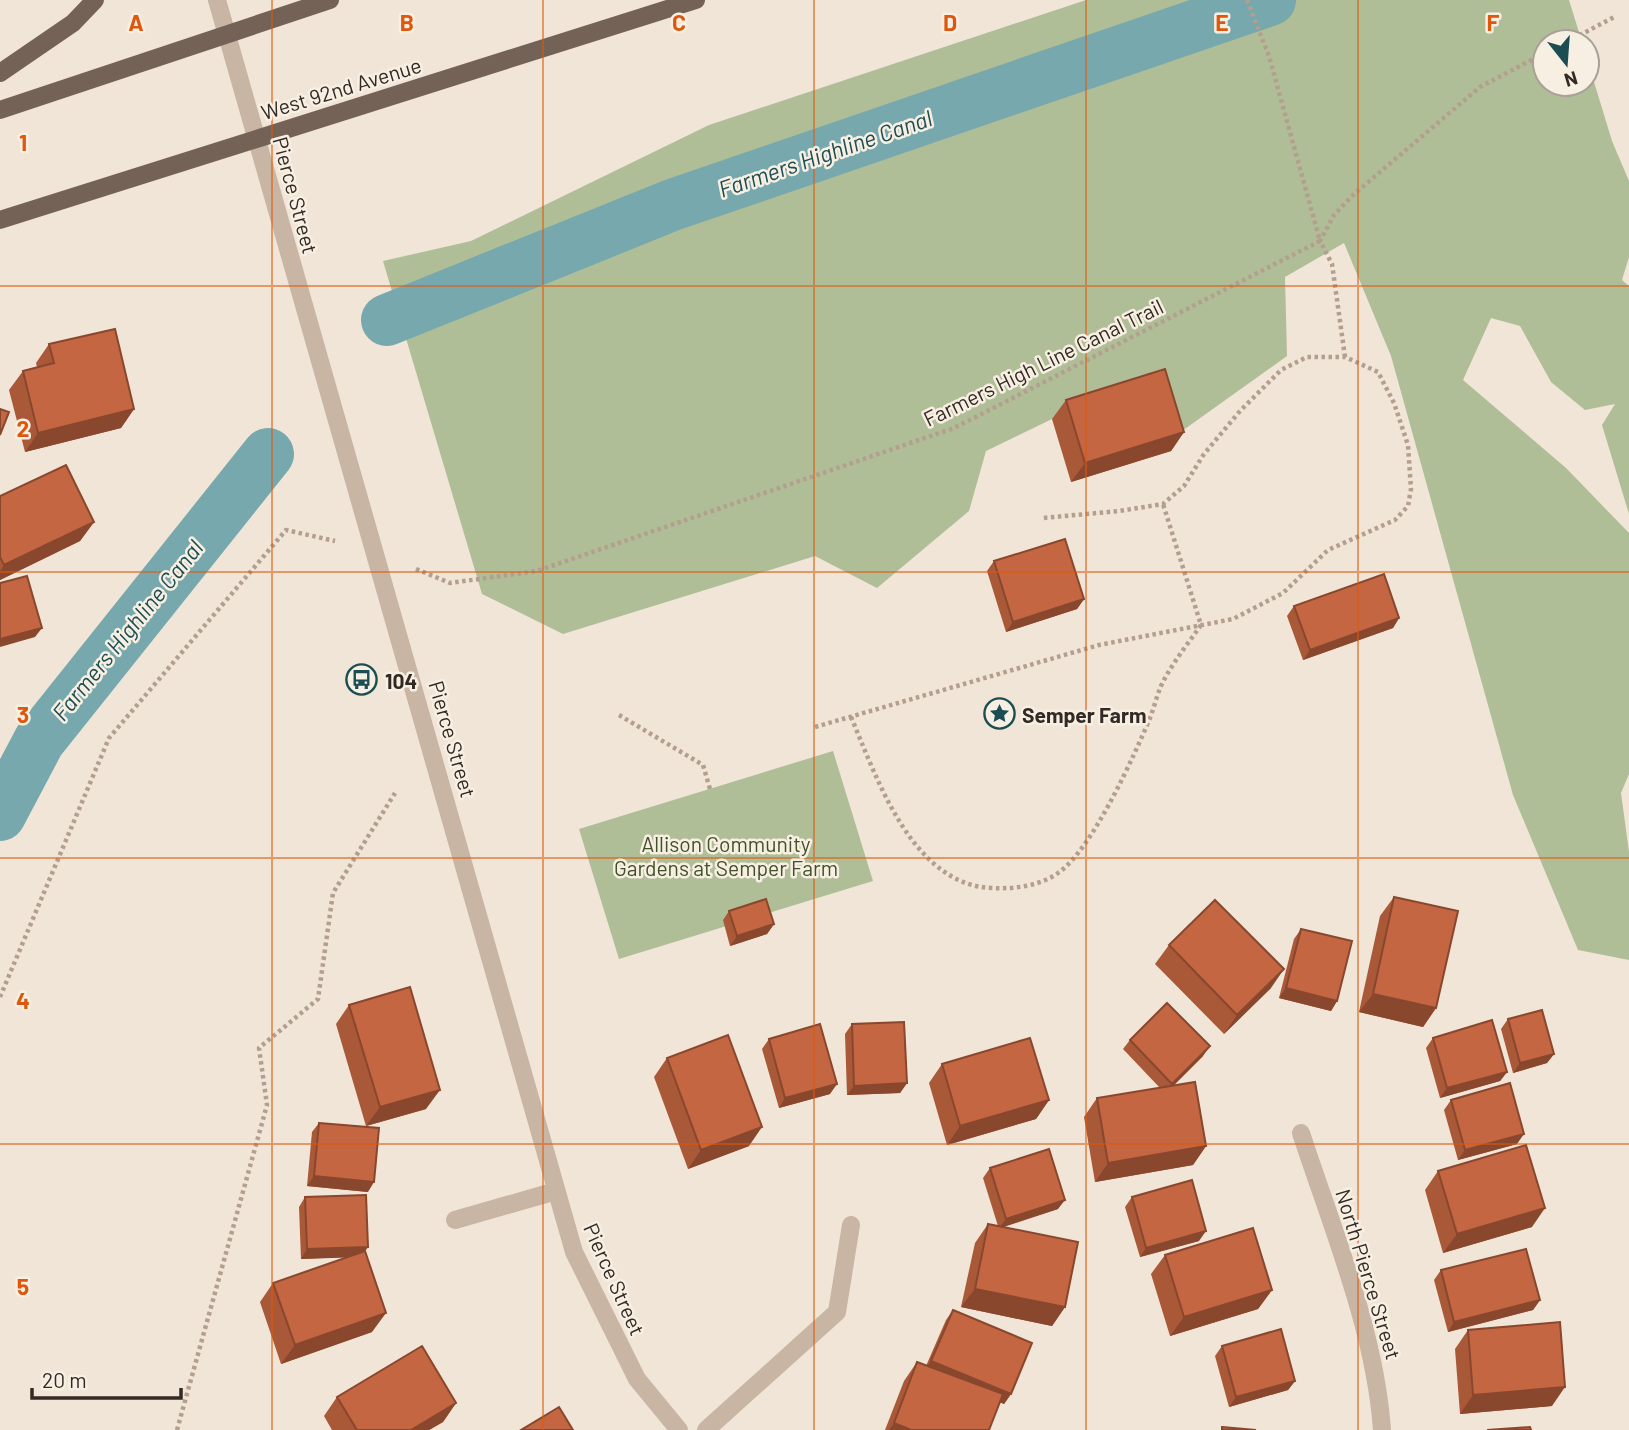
<svg xmlns="http://www.w3.org/2000/svg" width="1629" height="1430" font-family="Barlow,sans-serif">
<rect width="100%" height="100%" fill="#f0e5d7"/>
<!-- green -->
<path fill="#b0be97" d="M 1086,0 L 1569,0 L 1582,42 L 1545,42 L 1545,84 L 1587,84 L 1587,59 L 1612,141 L 1629,181 L 1629,257 L 1622,280 L 1629,286 L 1629,514 L 1602,425 L 1615,404 L 1585,410 L 1551,382 L 1520,326 L 1491,318 L 1463,380 L 1566,468 L 1629,533 L 1629,774 L 1621,793 L 1629,852 L 1629,960 L 1578,950 L 1513,795 L 1391,356 L 1344,243 L 1285,277 L 1287,356 L 1168,441 L 1052,419 L 986,451 L 969,511 L 877,588 L 815,556 L 563,634 L 482,594 L 383,261 L 471,241 L 709,125 Z
M 833,751 L 873,881 L 619,959 L 579,829 Z"/>
<g fill="none" stroke-linecap="round" stroke-linejoin="round">
<!-- canal -->
<path stroke="#76a8ad" stroke-width="52" d="M 387,320 L 672,205 L 1270,0
M 0,815 L 39,741 L 268,454"/>
<!-- path -->
<path stroke="#b39f8e" stroke-width="4.5" stroke-dasharray="3.5 3.5" stroke-linecap="butt" d="M 1567,42 L 1616,16
M 1345,357 L 1332,264 L 1320,241 L 1334,215 L 1353,195 L 1480,87 L 1545,53
M 416,569 L 450,583 L 537,571 L 954,428 L 1320,241 L 1269,56 L 1247,0
M 619,715 L 703,765 L 710,789
M 851,717 C 877,778 912,885 992,888 C 1016,889 1039,886 1058,873 C 1092,850 1134,756 1150,718 C 1155,705 1158,690 1165,678 C 1175,660 1189,642 1201,625 L 1163,504
M 815,727 L 1099,645 L 1233,619 L 1283,593 L 1328,550 L 1395,520 L 1408,506 L 1411,489 L 1408,445 L 1394,403 L 1378,372 L 1345,357 L 1307,357 L 1281,370 L 1240,411 L 1204,454 L 1184,486 L 1163,504 L 1119,511 L 1043,518
M 0,997 L 109,738 L 286,530 L 335,541
M 177,1430 L 267,1105 L 259,1048 L 318,999 L 333,893 L 395,793"/>
<!-- minor -->
<path stroke="#c8b5a3" stroke-width="18" d="M 217,0 L 574,1252 L 637,1379 L 679,1430
M 1301,1133 C 1332,1228 1375,1330 1382,1430
M 455,1220 L 556,1191
M 706,1430 L 837,1312 L 851,1225"/>
<!-- major -->
<path stroke="#756256" stroke-width="18" d="M 0,73 L 73,23 L 95,0
M 0,110 L 330,0
M 0,220 L 696,0"/>
</g>
<!-- wall -->
<path fill="#a95838" d="M 49,344 L 134,409 L 121,428 L 25,452 L 9,390 L 23,371 L 37,367 L 36,363 Z
M 1066,400 L 1184,432 L 1171,451 L 1071,482 L 1052,419 Z
M 0,496 L 94,522 L 80,541 L 0,580 Z
M 994,561 L 1084,599 L 1077,609 L 1006,632 L 987,571 Z
M 1294,606 L 1399,618 L 1393,628 L 1303,660 L 1287,616 Z
M 1394,897 L 1436,1008 L 1423,1027 L 1359,1012 L 1380,916 Z
M 729,911 L 774,924 L 767,934 L 730,946 L 723,920 Z
M 1301,929 L 1337,1001 L 1331,1011 L 1279,998 L 1294,939 Z
M 1169,945 L 1271,988 L 1224,1034 L 1155,964 Z
M 349,1005 L 426,1109 L 366,1126 L 336,1024 Z
M 1508,1019 L 1554,1054 L 1547,1063 L 1513,1073 L 1501,1029 Z
M 852,1024 L 907,1083 L 900,1093 L 847,1095 L 845,1034 Z
M 1433,1038 L 1507,1072 L 1500,1081 L 1440,1098 L 1426,1048 Z
M 769,1039 L 830,1094 L 779,1108 L 762,1049 Z
M 1130,1040 L 1203,1056 L 1174,1085 L 1206,1146 L 1193,1165 L 1095,1182 L 1084,1117 L 1097,1098 L 1160,1088 L 1123,1049 Z
M 667,1058 L 749,1146 L 688,1169 L 654,1077 Z
M 942,1064 L 1049,1100 L 1036,1119 L 947,1145 L 929,1083 Z
M 1451,1100 L 1517,1144 L 1458,1160 L 1444,1110 Z
M 319,1123 L 368,1192 L 307,1186 L 312,1132 Z
M 990,1168 L 1058,1209 L 1004,1227 L 1065,1307 L 1052,1326 L 961,1307 L 975,1243 L 988,1224 L 998,1226 L 983,1178 Z
M 1438,1171 L 1532,1227 L 1443,1253 L 1425,1190 Z
M 305,1197 L 365,1252 L 372,1332 L 281,1364 L 260,1302 L 273,1283 L 347,1257 L 301,1259 L 299,1207 Z
M 1132,1197 L 1199,1241 L 1140,1257 L 1125,1207 Z
M 1165,1255 L 1272,1290 L 1258,1309 L 1170,1336 L 1151,1274 Z
M 1441,1270 L 1540,1300 L 1533,1310 L 1448,1332 L 1434,1280 Z
M 953,1310 L 1011,1394 L 1004,1404 L 1000,1402 L 989,1430 L 885,1430 L 904,1381 L 917,1362 L 926,1366 L 946,1320 Z
M 1468,1330 L 1552,1406 L 1460,1414 L 1455,1349 Z
M 1222,1346 L 1295,1381 L 1288,1390 L 1229,1407 L 1215,1356 Z
M 337,1397 L 456,1403 L 443,1422 L 429,1430 L 332,1430 L 324,1416 Z"/>
<!-- shaded-wall -->
<path fill="#89472e" d="M 134,409 L 121,428 L 25,452 L 38,433 Z
M 1184,432 L 1171,451 L 1071,482 L 1085,463 Z
M 94,522 L 80,541 L 0,580 L 0,571 L 4,565 Z
M 1084,599 L 1077,609 L 1006,632 L 1013,622 Z
M 1399,618 L 1393,628 L 1303,660 L 1310,650 Z
M 42,628 L 35,637 L 0,647 L 0,639 Z
M 774,924 L 767,934 L 730,946 L 737,936 Z
M 1284,969 L 1271,988 L 1224,1034 L 1237,1015 Z
M 1286,988 L 1337,1001 L 1331,1011 L 1279,998 Z
M 1373,994 L 1436,1008 L 1423,1027 L 1359,1012 Z
M 1210,1046 L 1203,1056 L 1166,1093 L 1172,1084 Z
M 1554,1054 L 1547,1063 L 1513,1073 L 1520,1063 Z
M 1507,1072 L 1500,1081 L 1440,1098 L 1447,1088 Z
M 907,1083 L 900,1093 L 847,1095 L 854,1086 Z
M 837,1084 L 830,1094 L 779,1108 L 785,1098 Z
M 440,1090 L 426,1109 L 366,1126 L 380,1107 Z
M 1049,1100 L 1036,1119 L 947,1145 L 960,1126 Z
M 762,1127 L 749,1146 L 688,1169 L 701,1150 Z
M 1524,1134 L 1517,1144 L 1458,1160 L 1465,1150 Z
M 1206,1146 L 1193,1165 L 1095,1182 L 1108,1163 Z
M 314,1176 L 374,1182 L 368,1192 L 307,1186 Z
M 1065,1200 L 1058,1209 L 999,1228 L 1006,1219 Z
M 1545,1208 L 1532,1227 L 1443,1253 L 1457,1234 Z
M 1206,1231 L 1199,1241 L 1140,1257 L 1146,1248 Z
M 368,1247 L 361,1257 L 301,1259 L 307,1249 Z
M 975,1289 L 1065,1307 L 1052,1326 L 961,1307 Z
M 1272,1290 L 1258,1309 L 1170,1336 L 1184,1317 Z
M 1540,1300 L 1533,1310 L 1448,1332 L 1454,1322 Z
M 386,1313 L 372,1332 L 281,1364 L 295,1345 Z
M 931,1361 L 1011,1394 L 1004,1404 L 924,1371 Z
M 1295,1381 L 1288,1390 L 1229,1407 L 1236,1397 Z
M 1565,1387 L 1552,1406 L 1460,1414 L 1473,1395 Z
M 456,1403 L 443,1422 L 429,1430 L 411,1430 Z
M 894,1423 L 911,1430 L 889,1430 Z"/>
<!-- building -->
<path fill="#c46641" stroke="#89472e" stroke-width="2" d="M 115,329 L 134,409 L 38,433 L 23,371 L 54,363 L 49,344 Z
M 1165,369 L 1184,432 L 1085,463 L 1066,400 Z
M 0,409 L 9,412 L 0,435 Z
M 66,465 L 94,522 L 4,565 L 0,557 L 0,496 Z
M 1065,539 L 1084,599 L 1013,622 L 994,561 Z
M 1384,574 L 1399,618 L 1310,650 L 1294,606 Z
M 27,576 L 42,628 L 0,639 L 0,583 Z
M 1394,897 L 1458,911 L 1436,1008 L 1373,994 Z
M 766,899 L 774,924 L 737,936 L 729,911 Z
M 1215,900 L 1284,969 L 1237,1015 L 1169,945 Z
M 1301,929 L 1352,941 L 1337,1001 L 1286,988 Z
M 410,987 L 440,1090 L 380,1107 L 349,1005 Z
M 1167,1003 L 1210,1046 L 1172,1084 L 1130,1040 Z
M 1542,1010 L 1554,1054 L 1520,1063 L 1508,1019 Z
M 1492,1020 L 1507,1072 L 1447,1088 L 1433,1038 Z
M 904,1022 L 907,1083 L 854,1086 L 852,1024 Z
M 820,1024 L 837,1084 L 785,1098 L 769,1039 Z
M 728,1035 L 762,1127 L 701,1150 L 667,1058 Z
M 1030,1038 L 1049,1100 L 960,1126 L 942,1064 Z
M 1195,1082 L 1206,1146 L 1108,1163 L 1097,1098 Z
M 1510,1083 L 1524,1134 L 1465,1150 L 1451,1100 Z
M 319,1123 L 379,1128 L 374,1182 L 314,1176 Z
M 1526,1145 L 1545,1208 L 1457,1234 L 1438,1171 Z
M 1049,1149 L 1065,1200 L 1006,1219 L 990,1168 Z
M 1192,1180 L 1206,1231 L 1146,1248 L 1132,1197 Z
M 366,1195 L 368,1247 L 307,1249 L 305,1197 Z
M 988,1224 L 1078,1242 L 1065,1307 L 975,1289 Z
M 1253,1228 L 1272,1290 L 1184,1317 L 1165,1255 Z
M 1526,1249 L 1540,1300 L 1454,1322 L 1441,1270 Z
M 365,1251 L 386,1313 L 295,1345 L 273,1283 Z
M 953,1310 L 1032,1343 L 1011,1394 L 931,1361 Z
M 1560,1322 L 1565,1387 L 1473,1395 L 1468,1330 Z
M 1281,1329 L 1295,1381 L 1236,1397 L 1222,1346 Z
M 422,1346 L 456,1403 L 411,1430 L 357,1430 L 337,1397 Z
M 917,1362 L 1003,1394 L 989,1430 L 911,1430 L 894,1423 Z
M 559,1407 L 573,1430 L 521,1430 Z
M 1222,1427 L 1256,1430 L 1222,1430 Z
M 1530,1427 L 1531,1430 L 1487,1430 Z"/>
<!-- grid -->
<path fill="none" stroke="#df570d" stroke-width="2" stroke-opacity="0.55" d="M 272,0 L 272,1430M 543,0 L 543,1430M 814,0 L 814,1430M 1086,0 L 1086,1430M 1358,0 L 1358,1430M 0,286 L 1629,286M 0,572 L 1629,572M 0,858 L 1629,858M 0,1144 L 1629,1144"/>
<!-- icons -->
<defs>
<symbol id="bus-ring" viewBox="-11 -11 22 22"><circle r="9.5" fill="#f8efe3" stroke="#1c4d53" stroke-width="1.5"/><path d="M-5-6H5V4H4V6H2V4H-2V6H-4V4H-5ZM-3.5-4V0h7V-4ZM-3.5 1.2v1.5H-2V1.2ZM2 1.2v1.5H3.5V1.2Z" fill="#1c4d53"/></symbol>
<symbol id="sight-ring" viewBox="-11 -11 22 22"><circle r="9.5" fill="#f8efe3" stroke="#1c4d53" stroke-width="1.5"/><path d="M0-6L1.8-2.2L6-1.7L2.9 1.2L3.7 5.4L0 3.3L-3.7 5.4L-2.9 1.2L-6-1.7L-1.8-2.2Z" fill="#1c4d53"/></symbol>
</defs>
<g fill-rule="evenodd">
<use href="#bus-ring" x="344" y="662" width="35" height="35"/>
<use href="#sight-ring" x="982" y="696" width="35" height="35"/>
</g>
<g text-anchor="middle" dominant-baseline="central" stroke-width="5" stroke-linejoin="round" paint-order="stroke">
<!-- street labels -->
<g font-size="21" fill="#332a25" stroke="#f8efe3">
<text transform="translate(341 88) rotate(-17)">West 92nd Avenue</text>
<text transform="translate(296 195) rotate(75)">Pierce Street</text>
<text transform="translate(1043 362) rotate(-26)">Farmers High Line Canal Trail</text>
<text transform="translate(453 739) rotate(74)">Pierce Street</text>
<text transform="translate(1369 1274) rotate(73)">North Pierce Street</text>
<text transform="translate(615 1279) rotate(66)">Pierce Street</text>
</g>
<!-- poi labels -->
<g font-size="21" font-weight="bold" fill="#332a25" stroke="#f8efe3" text-anchor="start">
<text x="385" y="680">104</text>
<text x="1022" y="714">Semper Farm</text>
</g>
<!-- park labels -->
<g font-size="21" fill="#415129" stroke="#f8efe3">
<text x="726" y="843">Allison Community<tspan x="726" dy="24">Gardens at Semper Farm</tspan></text>
</g>
<!-- water labels -->
<g font-size="23" font-style="italic" fill="#1c4d53" stroke="#f8efe3">
<text transform="translate(825 153) rotate(-19)">Farmers Highline Canal</text>
<text transform="translate(127 630) rotate(-51)">Farmers Highline Canal</text>
</g>
</g>
<g font-size="23" text-anchor="middle" font-weight="bold" fill="#df570d" stroke="#f8efe3" stroke-width="5" stroke-linejoin="round" paint-order="stroke">
<text x="136" y="31">A</text>
<text x="407" y="31">B</text>
<text x="679" y="31">C</text>
<text x="950" y="31">D</text>
<text x="1222" y="31">E</text>
<text x="1493" y="31">F</text>
<text x="23" y="151">1</text>
<text x="23" y="437">2</text>
<text x="23" y="723">3</text>
<text x="23" y="1009">4</text>
<text x="23" y="1295">5</text>
</g>
<!-- north arrow -->
<g transform="translate(1566 63) rotate(163)"><circle r="33" fill="#f8efe3" stroke="#a9a097" stroke-width="2"/>
<path d="M0-5L12 26L0 18L-12 26Z" fill="#1c4d53"/>
<text y="-10" font-size="19" font-weight="bold" text-anchor="middle" fill="#332a25">N</text>
</g>
<!-- scale -->
<path d="M32 1388v10h149v-10" fill="none" stroke="#332a25" stroke-width="3.5"/>
<text x="42" y="1388" font-size="21" fill="#332a25" stroke="#f8efe3" stroke-width="5" paint-order="stroke">20 m</text>
</svg>
